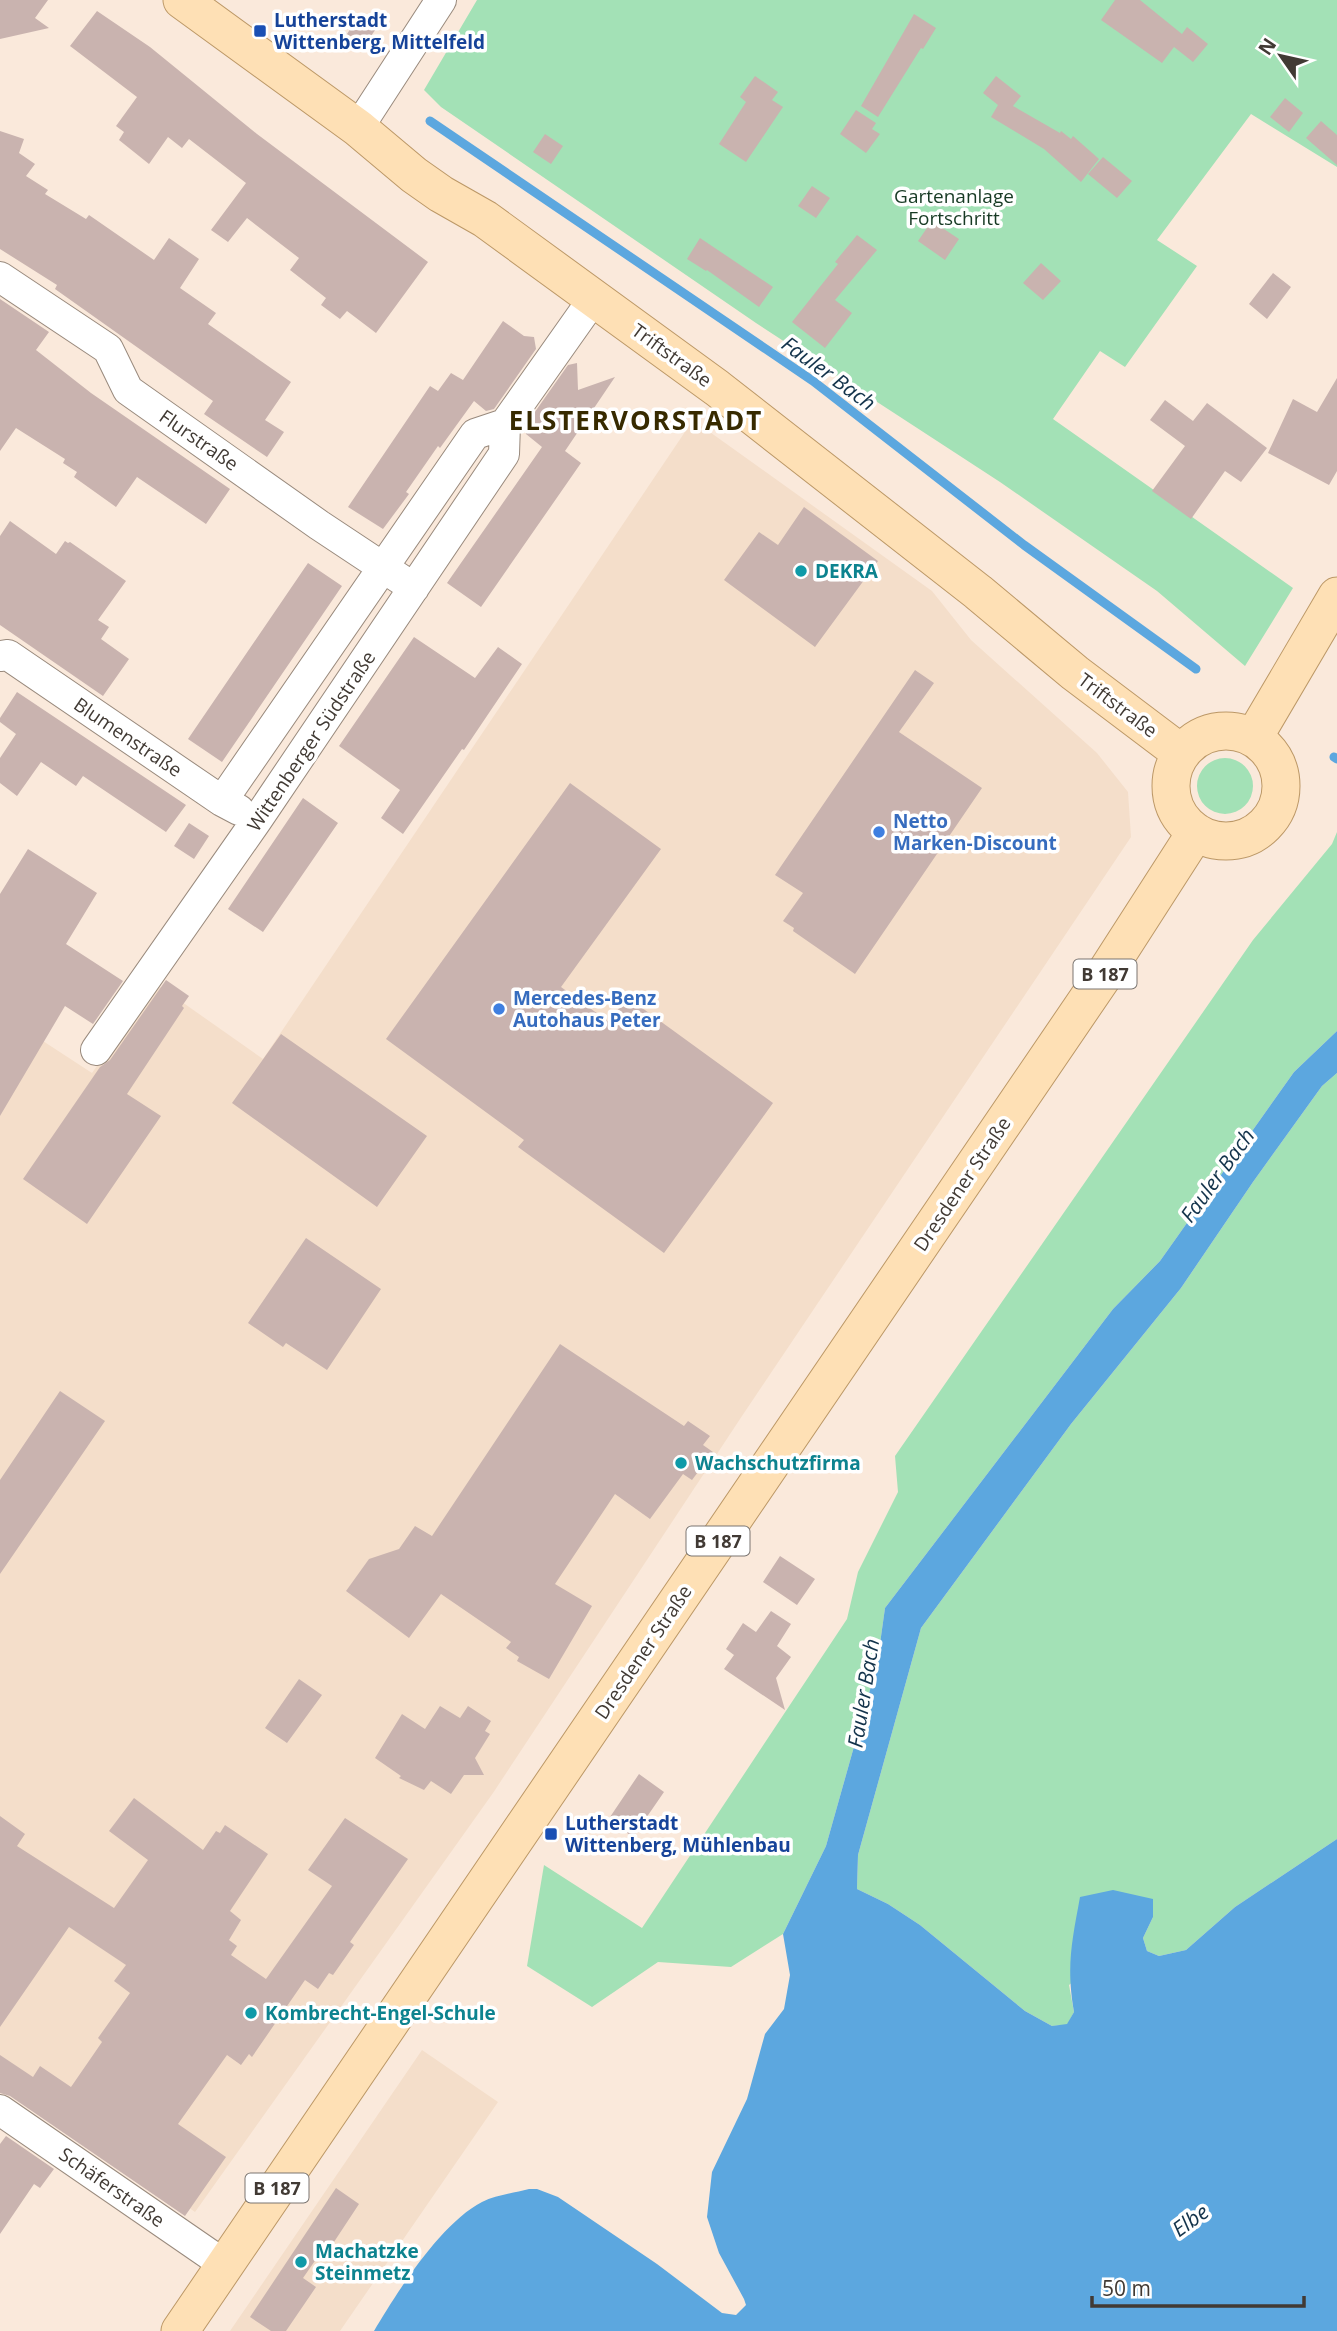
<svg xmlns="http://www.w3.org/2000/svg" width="1337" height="2331" font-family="'Open Sans',sans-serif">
<rect width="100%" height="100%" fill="#fae9db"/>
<!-- built -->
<path fill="#f4deca" d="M 693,420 L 932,591 L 971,640 L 1097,753 L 1128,792 L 1131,837 L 742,1416 L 493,1793 L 195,2212 L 0,2074 L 0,1013 L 92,1073 L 155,983 L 263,1059 Z
M 422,2050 L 498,2102 L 340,2331 L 230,2331 Z"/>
<!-- green -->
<path fill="#a3e1b6" d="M 477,0 L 1337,0 L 1337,167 L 1251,114 L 1157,240 L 1197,266 L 1125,367 L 1100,351 L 1053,419 L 1293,588 L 1245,666 L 1157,591 L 1000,482 L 756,323 L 441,107 L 424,90 Z
M1197 786a28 28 0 1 1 56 0a28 28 0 1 1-56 0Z
M 1337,832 L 1337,1031 L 1294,1072 L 1160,1261 L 1113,1309 L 885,1608 L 877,1665 L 826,1846 L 783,1934 L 731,1967 L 658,1962 L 592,2007 L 527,1966 L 544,1865 L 642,1928 L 847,1619 L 858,1572 L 898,1492 L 895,1456 L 1253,940 L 1332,844 Z
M 1337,1073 L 1337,1839 L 1235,1907 L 1186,1950 L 1159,1956 L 1147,1951 L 1143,1938 L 1153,1917 L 1069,1985 L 1074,2012 L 1067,2025 L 1052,2026 L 1025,2011 L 920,1925 L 888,1904 L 857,1889 L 858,1855 L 921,1628 L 1071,1424 L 1181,1288 L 1253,1182 L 1322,1086 Z"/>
<!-- water -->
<path fill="#5ca7df" d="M 1337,1031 L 1337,1073 L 1322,1086 L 1253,1182 L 1181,1288 L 1071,1424 L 921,1628 L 858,1855 L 857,1889 L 888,1904 L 920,1925 L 1025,2011 L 1052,2026 L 1067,2024 L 1074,2012 C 1066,1966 1072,1941 1080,1897 L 1113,1890 L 1153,1899 L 1153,1917 L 1143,1938 L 1147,1951 L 1159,1956 L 1186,1950 L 1235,1907 L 1337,1839 L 1337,2331 L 374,2331 C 397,2292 441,2223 482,2202 C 496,2195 514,2193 529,2189 L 537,2189 L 558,2197 L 657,2264 L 722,2313 L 736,2315 L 746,2305 L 744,2299 L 719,2253 L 707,2217 L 712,2172 L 747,2099 L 765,2034 L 784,2009 L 790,1975 L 783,1934 L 826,1846 L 877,1665 L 885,1608 L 1113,1309 L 1160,1261 L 1294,1072 Z"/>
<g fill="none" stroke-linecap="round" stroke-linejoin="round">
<!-- stream -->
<path stroke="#5ca7df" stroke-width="9" d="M 430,121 L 813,381 L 1024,545 L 1196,669
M 1334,757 L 1337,759"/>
</g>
<!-- building -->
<path fill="#c9b3af" d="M 0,0 L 48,0 L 35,18 L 49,28 L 0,39 Z
M 1115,0 L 1140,0 L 1182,34 L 1187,27 L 1208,44 L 1193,62 L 1174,47 L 1162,63 L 1101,20 Z
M 97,11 L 150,47 L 257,134 L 428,262 L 376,333 L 347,311 L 340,319 L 321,305 L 326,298 L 290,270 L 299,258 L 247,218 L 228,242 L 211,230 L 246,183 L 189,139 L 182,148 L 168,137 L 149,164 L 119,140 L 124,132 L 116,126 L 137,97 L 70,46 Z
M 360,14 L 378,26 L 364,46 L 347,34 Z
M 914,14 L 936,28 L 923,49 L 921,48 L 878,117 L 861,106 Z
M 755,76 L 778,92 L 772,100 L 783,107 L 746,162 L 719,144 L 746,102 L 740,97 Z
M 996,76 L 1021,96 L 1013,106 L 1060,133 L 1061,131 L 1071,139 L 1073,136 L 1099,159 L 1081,182 L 1044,149 L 991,117 L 998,105 L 983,93 Z
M 1285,98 L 1303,113 L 1289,132 L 1270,117 Z
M 856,110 L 876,123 L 872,129 L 880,134 L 866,153 L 840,134 Z
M 1321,121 L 1337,135 L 1337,165 L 1306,138 Z
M 0,131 L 24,139 L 19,153 L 35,164 L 26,176 L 48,190 L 45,194 L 86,219 L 89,215 L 154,260 L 169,238 L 199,259 L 180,288 L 216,313 L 208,324 L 291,382 L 265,420 L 284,432 L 267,457 L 204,414 L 213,401 L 55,289 L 57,285 L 0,249 Z
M 545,134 L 563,146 L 551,164 L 533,152 Z
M 1103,157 L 1132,181 L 1117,198 L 1088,174 Z
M 812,186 L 830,198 L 816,218 L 798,206 Z
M 929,225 L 938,225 L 959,239 L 945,260 L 918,241 Z
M 857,235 L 877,250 L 835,300 L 852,313 L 825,348 L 792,322 L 838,264 L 835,262 Z
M 700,238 L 773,287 L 759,307 L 707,270 L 706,271 L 687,259 Z
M 1041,263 L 1061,281 L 1043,300 L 1023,283 Z
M 1273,273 L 1291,287 L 1267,319 L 1249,304 Z
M 0,299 L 49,332 L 36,350 L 91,393 L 230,489 L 206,524 L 137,477 L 116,507 L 74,477 L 77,472 L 63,463 L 65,459 L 16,428 L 0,451 Z
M 503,321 L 524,336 L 534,337 L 536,349 L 494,409 L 486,411 L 474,401 L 440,448 L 438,446 L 406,492 L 409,494 L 383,529 L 348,507 L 430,386 L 438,391 L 451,373 L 463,380 Z
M 577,363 L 578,390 L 615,377 L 565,451 L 581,463 L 481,607 L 447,583 L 542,447 L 526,434 L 525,426 L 568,365 Z
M 1337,378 L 1337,471 L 1329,485 L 1268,453 L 1293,399 L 1317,412 Z
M 1165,400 L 1193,421 L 1207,403 L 1267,448 L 1241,482 L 1225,471 L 1191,519 L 1152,491 L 1185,446 L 1150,420 Z
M 804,507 L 878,561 L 815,647 L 724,580 L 759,532 L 778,545 Z
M 10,521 L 56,554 L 65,541 L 68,543 L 70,542 L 126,581 L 98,620 L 109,627 L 101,639 L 129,659 L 103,696 L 0,625 L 0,536 Z
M 308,563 L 342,586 L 222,762 L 188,739 Z
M 414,637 L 475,678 L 498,647 L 522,664 L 464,750 L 462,749 L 403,834 L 381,818 L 400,790 L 339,746 Z
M 915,670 L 934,683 L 899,732 L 982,788 L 855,974 L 793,931 L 794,928 L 783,921 L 803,893 L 775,875 Z
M 17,692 L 186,805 L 166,832 L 83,776 L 76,786 L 41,762 L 17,796 L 0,783 L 0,758 L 16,734 L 0,722 L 0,718 Z
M 570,783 L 661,849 L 561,987 L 609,1022 L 627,997 L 773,1103 L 664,1253 L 518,1147 L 524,1140 L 386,1039 Z
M 303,798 L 338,823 L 263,932 L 228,909 Z
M 189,823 L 209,836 L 194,859 L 174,846 Z
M 28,849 L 97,893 L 66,944 L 123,981 L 93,1024 L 65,1006 L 0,1116 L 0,894 Z
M 166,980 L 189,996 L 182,1006 L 184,1008 L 127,1094 L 161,1116 L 87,1224 L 23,1179 L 100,1067 L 110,1060 Z
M 281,1034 L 427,1136 L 377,1207 L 232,1103 Z
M 306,1238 L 381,1289 L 327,1370 L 286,1343 L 283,1347 L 248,1323 Z
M 560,1344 L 684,1426 L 688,1421 L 710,1436 L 703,1445 L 713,1452 L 692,1480 L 683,1474 L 650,1519 L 615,1494 L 555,1584 L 592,1606 L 549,1679 L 517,1661 L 519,1657 L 506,1648 L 511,1642 L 441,1594 L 409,1638 L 346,1591 L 369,1559 L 399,1549 L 415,1526 L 432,1536 Z
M 60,1391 L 105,1421 L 0,1574 L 0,1480 Z
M 780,1556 L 815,1579 L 797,1605 L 763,1582 Z
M 771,1611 L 791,1624 L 777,1646 L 791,1657 L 776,1678 L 785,1710 L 724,1669 L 734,1655 L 726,1649 L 743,1623 L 756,1632 Z
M 299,1679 L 322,1695 L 287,1743 L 265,1728 Z
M 440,1706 L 460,1718 L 468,1706 L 491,1721 L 485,1731 L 490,1734 L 475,1758 L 484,1775 L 464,1775 L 451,1794 L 431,1781 L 424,1790 L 399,1778 L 401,1776 L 375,1758 L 402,1714 L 425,1729 Z
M 639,1774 L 664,1792 L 633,1837 L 608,1820 Z
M 134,1798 L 203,1850 L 216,1831 L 220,1833 L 225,1825 L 268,1854 L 230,1911 L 241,1920 L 229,1940 L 237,1946 L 231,1955 L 266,1979 L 332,1886 L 308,1870 L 345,1818 L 408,1859 L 350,1942 L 354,1945 L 333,1975 L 329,1973 L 318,1989 L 305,1980 L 252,2057 L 249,2054 L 241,2065 L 227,2055 L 178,2124 L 226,2157 L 185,2216 L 10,2096 L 0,2093 L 0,2055 L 33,2077 L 40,2066 L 71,2087 L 102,2042 L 98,2038 L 130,1993 L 114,1981 L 126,1965 L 69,1927 L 0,2027 L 0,1816 L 25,1834 L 17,1846 L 114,1908 L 148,1860 L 109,1831 Z
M 6,2136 L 54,2169 L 40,2188 L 34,2184 L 0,2234 L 0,2144 Z
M 336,2188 L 359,2204 L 332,2245 L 328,2242 L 303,2278 L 316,2287 L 286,2331 L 271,2331 L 250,2317 Z"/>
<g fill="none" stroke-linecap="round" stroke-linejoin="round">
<defs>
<path id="minor" d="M 358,128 L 441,0
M 0,277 L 108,349 L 128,390 L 319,525 L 414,588
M 0,656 L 8,655 L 222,801 L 239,810
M 222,801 L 475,434 L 505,424
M 96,1050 L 257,820 L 504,454 L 505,424 L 594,298
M 0,2110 L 225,2265"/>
<path id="major" d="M 182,0 L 358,128 L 414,175 L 441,194 L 485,219 L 717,388 L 978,592 L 1075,673 L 1181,753
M1171 786a55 55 0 1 1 110 0a55 55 0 1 1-110 0Z
M 1254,737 L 1337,596
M 180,2331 L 1106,972 L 1196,832"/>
</defs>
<!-- minor casing -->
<use href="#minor" stroke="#998a7d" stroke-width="32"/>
<!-- major casing -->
<use href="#major" stroke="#bc9867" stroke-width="39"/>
<!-- minor -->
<use href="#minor" stroke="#fff" stroke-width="30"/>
<!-- major -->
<use href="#major" stroke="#fee0b5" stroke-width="37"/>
</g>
<!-- markers -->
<g fill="#1a4fb4" stroke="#fff" stroke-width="2.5">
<rect x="253" y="24" width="14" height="14" rx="3.5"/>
<rect x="544" y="1827" width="14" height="14" rx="3.5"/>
</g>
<g fill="#0f9aa8" stroke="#fff" stroke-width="2.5">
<circle cx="801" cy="571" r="7"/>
<circle cx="681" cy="1463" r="7"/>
<circle cx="251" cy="2013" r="7"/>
<circle cx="301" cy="2262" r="7"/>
</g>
<g fill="#3f7fe0" stroke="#fff" stroke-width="2.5">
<circle cx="879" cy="832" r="7"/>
<circle cx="499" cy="1009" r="7"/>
</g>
<g text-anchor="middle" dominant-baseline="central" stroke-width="7" stroke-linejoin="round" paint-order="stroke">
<!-- shield labels -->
<g fill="#fff" stroke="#7a7571" stroke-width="2">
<rect x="1073.5" y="959.5" width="63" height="29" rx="5"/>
<rect x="686.5" y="1526.5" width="63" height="29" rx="5"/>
<rect x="245.5" y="2173.5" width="63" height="29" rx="5"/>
</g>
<g font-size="18" font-weight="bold" fill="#413a34">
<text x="1105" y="974">B 187</text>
<text x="718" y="1541">B 187</text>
<text x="277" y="2188">B 187</text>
</g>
<!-- transit labels -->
<g font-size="19" font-weight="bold" fill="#164399" stroke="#fff" text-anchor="start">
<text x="274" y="20">Lutherstadt<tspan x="274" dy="22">Wittenberg, Mittelfeld</tspan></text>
<text x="565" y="1823">Lutherstadt<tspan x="565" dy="22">Wittenberg, Mühlenbau</tspan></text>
</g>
<!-- park labels -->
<g font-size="19" fill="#173a24" stroke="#fff">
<text x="954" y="196">Gartenanlage<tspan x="954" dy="22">Fortschritt</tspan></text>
</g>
<!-- street labels -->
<g font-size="19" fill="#413a34" stroke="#fff">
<text transform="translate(672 355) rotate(36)">Triftstraße</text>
<text transform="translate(199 440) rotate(35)">Flurstraße</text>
<text transform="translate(1118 705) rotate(37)">Triftstraße</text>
<text transform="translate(128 737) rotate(34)">Blumenstraße</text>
<text transform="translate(311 741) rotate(-56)">Wittenberger Südstraße</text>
<text transform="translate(962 1184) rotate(-56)">Dresdener Straße</text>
<text transform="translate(643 1652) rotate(-56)">Dresdener Straße</text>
<text transform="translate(112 2187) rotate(35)">Schäferstraße</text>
</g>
<!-- culture labels -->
<g font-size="19" font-weight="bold" fill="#0d838f" stroke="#fff" text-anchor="start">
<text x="815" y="571">DEKRA</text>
<text x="695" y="1463">Wachschutzfirma</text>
<text x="265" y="2013">Kombrecht-Engel-Schule</text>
<text x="315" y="2251">Machatzke<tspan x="315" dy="22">Steinmetz</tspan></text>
</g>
<!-- shop labels -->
<g font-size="19" font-weight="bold" fill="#366cbe" stroke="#fff" text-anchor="start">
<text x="893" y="821">Netto<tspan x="893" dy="22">Marken-Discount</tspan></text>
<text x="513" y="998">Mercedes-Benz<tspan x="513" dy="22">Autohaus Peter</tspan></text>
</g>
<!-- water labels -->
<g font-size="21" font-style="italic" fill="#13334b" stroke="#fff">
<text transform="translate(829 373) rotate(36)">Fauler Bach</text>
<text transform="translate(1217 1175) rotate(-54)">Fauler Bach</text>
<text transform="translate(863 1693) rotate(-81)">Fauler Bach</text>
<text transform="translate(1190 2220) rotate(-36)">Elbe</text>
</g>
<!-- district labels -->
<g font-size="26" font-weight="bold" letter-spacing="2" fill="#372a00" stroke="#fff">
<text x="636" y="420">ELSTERVORSTADT</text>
</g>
</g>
<!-- north arrow -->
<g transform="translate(1281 56) rotate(304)" stroke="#ffffff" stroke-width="5" paint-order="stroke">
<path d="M0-5L12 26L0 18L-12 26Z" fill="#413a34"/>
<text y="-10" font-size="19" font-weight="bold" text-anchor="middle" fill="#413a34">N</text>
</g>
<!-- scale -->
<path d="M1092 2296v10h212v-10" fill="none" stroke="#413a34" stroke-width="3.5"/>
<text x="1102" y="2296" font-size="21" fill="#413a34" stroke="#ffffff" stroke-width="5" paint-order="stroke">50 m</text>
</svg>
